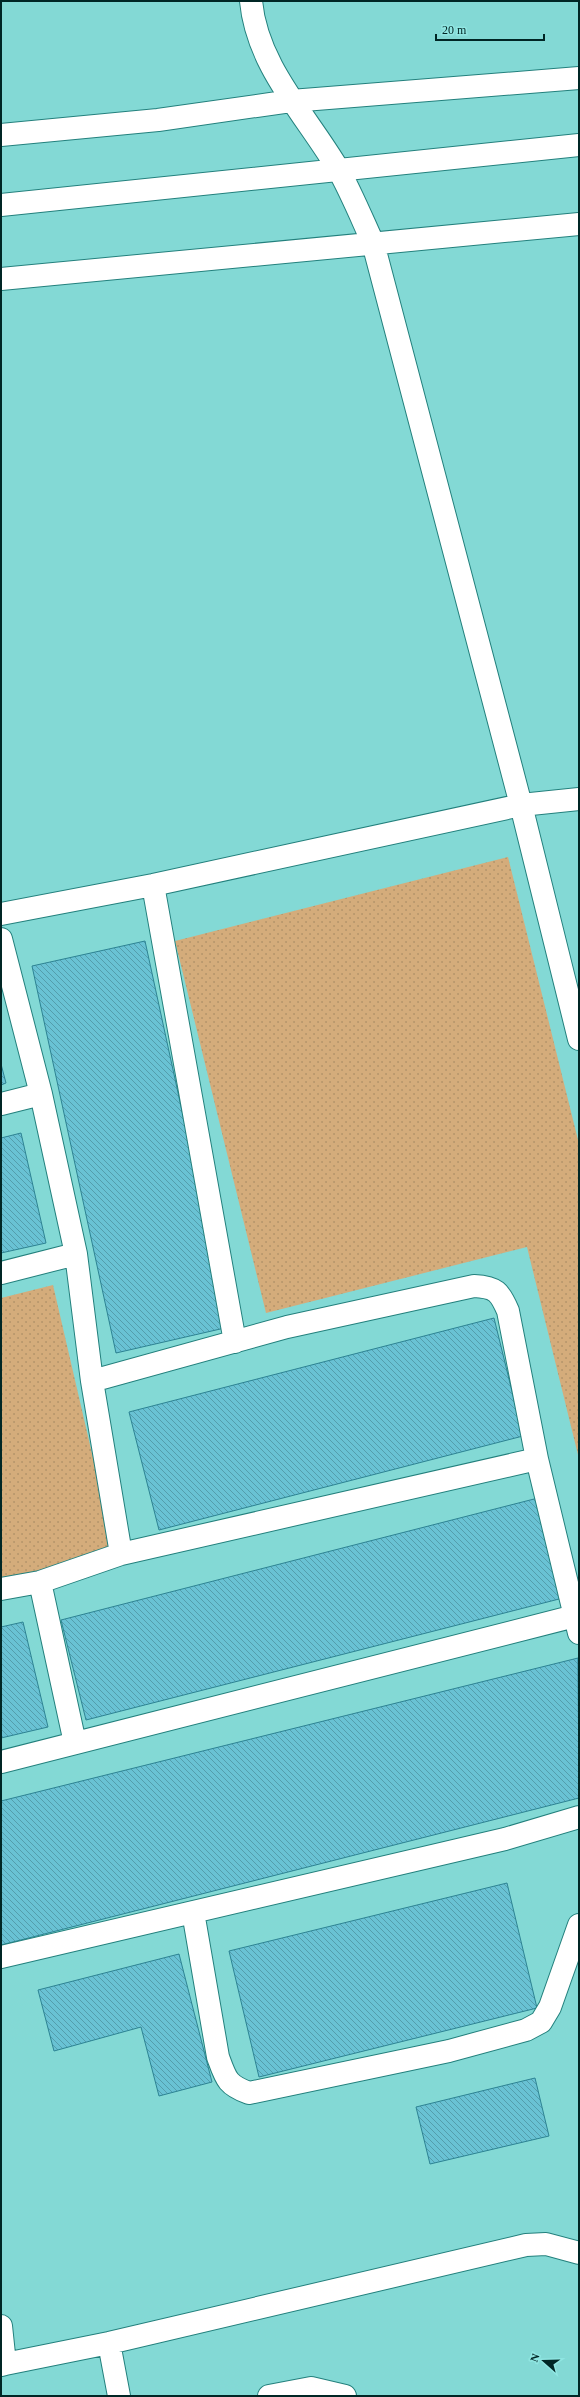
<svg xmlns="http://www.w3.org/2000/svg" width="580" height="2397" font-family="Georgia,serif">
<defs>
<pattern id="park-dots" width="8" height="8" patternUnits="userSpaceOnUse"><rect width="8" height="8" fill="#d4ac7b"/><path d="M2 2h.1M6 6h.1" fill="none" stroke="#b4946a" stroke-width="1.8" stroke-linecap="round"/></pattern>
<pattern id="building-back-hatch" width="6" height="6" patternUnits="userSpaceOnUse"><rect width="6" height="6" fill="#69c2d4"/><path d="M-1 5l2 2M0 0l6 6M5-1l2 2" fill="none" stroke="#549dac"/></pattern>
</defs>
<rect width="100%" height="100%" fill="#83d9d5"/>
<!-- park -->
<path fill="url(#park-dots)" d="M 508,857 L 579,1144 L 579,1459 L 527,1247 L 266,1313 L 175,941 Z
M 53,1285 L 115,1553 L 1,1580 L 1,1298 Z"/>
<!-- building -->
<path fill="url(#building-back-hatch)" stroke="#2d8393" d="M 145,941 L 229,1327 L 116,1353 L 32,966 Z
M 1,1064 L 6,1083 L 1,1085 Z
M 21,1133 L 46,1243 L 1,1253 L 1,1138 Z
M 494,1318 L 523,1436 L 159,1530 L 129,1412 Z
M 538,1498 L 563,1598 L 86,1720 L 61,1620 Z
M 23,1622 L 48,1727 L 1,1738 L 1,1627 Z
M 578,1658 L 579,1798 L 1,1945 L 1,1801 Z
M 507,1883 L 537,2008 L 259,2077 L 229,1951 Z
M 179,1954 L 212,2082 L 159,2096 L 141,2027 L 54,2051 L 38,1990 Z
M 535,2078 L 549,2136 L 430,2164 L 416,2107 Z"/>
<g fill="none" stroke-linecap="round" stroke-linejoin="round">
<defs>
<path id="minor" d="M 251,1 C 257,66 306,115 338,169 C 351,192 362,219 373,243 L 521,805 L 579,1039
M 1,135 L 158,120 L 291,101 L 579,78
M 1,205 L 579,145
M 1,279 L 579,224
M 153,885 L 235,1342
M 1,914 L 153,885 L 521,805 L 579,799
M 1,939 L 41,1094 L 76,1254 L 92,1381 L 121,1554
M 1,1104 L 41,1094
M 1,1273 L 76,1254
M 92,1381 L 287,1327 L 474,1286 C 496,1287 500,1292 508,1311 L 537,1459 L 579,1633
M 40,1582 L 75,1743
M 1,1589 L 40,1582 L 121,1554 L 537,1459
M 1,1762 L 579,1615
M 193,1912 L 218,2057 C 226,2079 227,2085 249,2093 L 449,2051 L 526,2030 L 541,2022 L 550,2007 L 579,1925
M 1,1957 L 505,1839 L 579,1817
M 1,2326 L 5,2364 L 1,2365
M 109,2343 L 119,2396
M 5,2364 L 109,2343 L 526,2245 L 546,2244 L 579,2253
M 269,2396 L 311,2388 L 345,2396"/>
</defs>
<!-- minor casing -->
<use href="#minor" stroke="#23807d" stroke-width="24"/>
<!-- minor -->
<use href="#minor" stroke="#fff" stroke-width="22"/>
</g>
<!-- border -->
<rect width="580" height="2397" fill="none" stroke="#002625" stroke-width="4"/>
<!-- north arrow -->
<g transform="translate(544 2361) rotate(290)" stroke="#90e6e2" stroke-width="3" paint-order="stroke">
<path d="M0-3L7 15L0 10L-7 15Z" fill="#002625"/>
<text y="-6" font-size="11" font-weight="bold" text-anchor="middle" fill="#002625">N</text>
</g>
<!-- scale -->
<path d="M436 34v6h108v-6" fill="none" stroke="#002625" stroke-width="2"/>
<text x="442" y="34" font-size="12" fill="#002625" stroke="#90e6e2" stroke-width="3" paint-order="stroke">20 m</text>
</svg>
